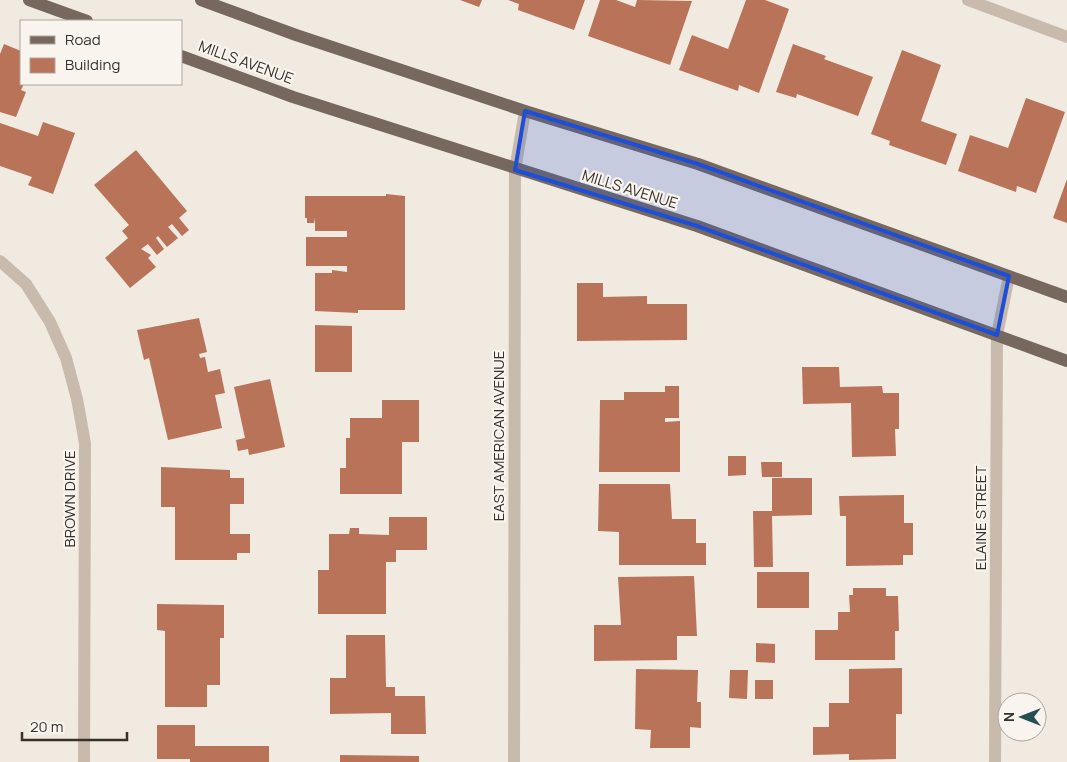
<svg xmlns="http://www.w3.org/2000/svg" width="1067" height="762" font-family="Manrope,sans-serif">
<rect width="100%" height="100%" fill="#f1eae1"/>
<!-- building -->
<path fill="#b87358" d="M 460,0 L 482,0 L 479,7 Z
M 508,0 L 585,0 L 574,30 L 518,10 L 519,4 Z
M 600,0 L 616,0 L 635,7 L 637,0 L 692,1 L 670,65 L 588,36 Z
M 746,0 L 765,0 L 789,9 L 759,93 L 739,85 L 738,91 L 679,70 L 692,35 L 728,49 Z
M 4,44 L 21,51 L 21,84 L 24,84 L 21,90 L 26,92 L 16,117 L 0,112 L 0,54 Z
M 793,44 L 826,56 L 824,59 L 873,77 L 858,116 L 797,94 L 796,98 L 776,92 Z
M 902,50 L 941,65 L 921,121 L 957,134 L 946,165 L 889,145 L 890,141 L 871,134 Z
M 1026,98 L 1065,112 L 1036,193 L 1017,186 L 1016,192 L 958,171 L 970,135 L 1008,148 Z
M 43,122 L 75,133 L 53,194 L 28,185 L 32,177 L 0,166 L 0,123 L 38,136 Z
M 136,150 L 187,211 L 179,218 L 189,230 L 182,236 L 172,224 L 168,227 L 178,238 L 167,247 L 158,236 L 156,238 L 164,249 L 157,255 L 148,244 L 141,249 L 151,255 L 148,258 L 156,267 L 130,288 L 105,258 L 128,238 L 122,231 L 129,225 L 94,185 Z
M 1067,179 L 1067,223 L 1053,218 Z
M 386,194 L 405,196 L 405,310 L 358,310 L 358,313 L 315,311 L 315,273 L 332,273 L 332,270 L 347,272 L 347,266 L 306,266 L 306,237 L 347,237 L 347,231 L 315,231 L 315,218 L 314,223 L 307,223 L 307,218 L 305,218 L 305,196 L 386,196 Z
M 577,283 L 603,283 L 603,297 L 647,296 L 647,304 L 687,304 L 687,340 L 577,341 Z
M 199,318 L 207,352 L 199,354 L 200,358 L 205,357 L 208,372 L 220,369 L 225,393 L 215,395 L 222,428 L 168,440 L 149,358 L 144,360 L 137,330 Z
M 315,325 L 352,326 L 352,372 L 315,372 Z
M 802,367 L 839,367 L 840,387 L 882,386 L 883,393 L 899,393 L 899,429 L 895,429 L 896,456 L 852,457 L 851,403 L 803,404 Z
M 270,379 L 285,447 L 249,455 L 248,449 L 238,451 L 236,440 L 245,438 L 234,387 Z
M 665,386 L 679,386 L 679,418 L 665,418 L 665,422 L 680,421 L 680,472 L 599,472 L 600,400 L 624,400 L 624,392 L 665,392 Z
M 382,400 L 419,400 L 419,442 L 402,442 L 402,494 L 340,494 L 340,468 L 346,468 L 346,438 L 350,438 L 350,418 L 382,418 Z
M 728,456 L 746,456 L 746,475 L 728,476 Z
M 761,462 L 782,462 L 782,477 L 762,477 Z
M 161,467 L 230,470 L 230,478 L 244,478 L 244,504 L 230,504 L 230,534 L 250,534 L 250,553 L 237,553 L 237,560 L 175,560 L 175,507 L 161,507 Z
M 772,478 L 812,478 L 812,515 L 772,516 L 773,567 L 754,567 L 753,511 L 772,511 Z
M 599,484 L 670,484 L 672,519 L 696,519 L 696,543 L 706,543 L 706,565 L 619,565 L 619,532 L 598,531 Z
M 904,495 L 904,523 L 913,523 L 913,555 L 903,555 L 903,565 L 846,566 L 846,516 L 840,516 L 839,496 Z
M 389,517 L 427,517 L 427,550 L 396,550 L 396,562 L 386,562 L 386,614 L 318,614 L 318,570 L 329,570 L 329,534 L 349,534 L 350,528 L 359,528 L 359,534 L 389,535 Z
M 757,572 L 809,572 L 809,608 L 757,608 Z
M 694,576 L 697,636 L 677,636 L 677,660 L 594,661 L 594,625 L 621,625 L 618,577 Z
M 853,588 L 886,588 L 886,596 L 898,596 L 899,631 L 895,631 L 895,660 L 815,660 L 815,630 L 838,630 L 838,612 L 850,612 L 849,595 L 853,595 Z
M 157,604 L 224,605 L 224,638 L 220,638 L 220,685 L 207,685 L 207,707 L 165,707 L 165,631 L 157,630 Z
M 346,635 L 385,635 L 386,687 L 395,687 L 395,696 L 425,696 L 426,734 L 391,734 L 391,713 L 330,714 L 330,678 L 346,678 Z
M 756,643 L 775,644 L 775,663 L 756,662 Z
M 902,668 L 902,714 L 896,714 L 896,759 L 849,760 L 849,754 L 813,755 L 813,727 L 829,727 L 829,703 L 849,703 L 849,669 Z
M 636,669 L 698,670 L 697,702 L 701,702 L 701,728 L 690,727 L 690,748 L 650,748 L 651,730 L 635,729 Z
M 730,670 L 748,670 L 747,699 L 729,698 Z
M 755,680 L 773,680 L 773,699 L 755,699 Z
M 157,725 L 195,725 L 195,746 L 269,746 L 269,762 L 190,762 L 190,759 L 157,759 Z
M 340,755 L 419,756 L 419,762 L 340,762 Z"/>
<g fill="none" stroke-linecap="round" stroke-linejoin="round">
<!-- minor -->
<path stroke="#c8bbae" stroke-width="12" d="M 968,0 L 1067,37
M 0,261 L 26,284 L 50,322 L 66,358 L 77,399 L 85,443 L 84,762
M 514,762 L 515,170 L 525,111
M 995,762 L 997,335 L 1009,276"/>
<!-- major -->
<path stroke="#77685f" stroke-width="12" d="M 29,0 L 87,21
M 201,0 L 296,35 L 525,111 L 698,164 L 1067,297
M 181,56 L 293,97 L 697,226 L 1067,361"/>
</g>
<!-- marked area -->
<path fill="#1d4ed8" fill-opacity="0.2" stroke="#1d4ed8" stroke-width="4" stroke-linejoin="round" d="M 525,111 L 698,164 L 1009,276 L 997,335 L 697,226 L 515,170 Z"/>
<g text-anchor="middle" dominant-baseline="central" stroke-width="4.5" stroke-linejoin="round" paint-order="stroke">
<!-- street labels -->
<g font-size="15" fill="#37302b" stroke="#f9f4ed">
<text transform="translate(246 62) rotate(20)">MILLS AVENUE</text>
<text transform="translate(630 189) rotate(17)">MILLS AVENUE</text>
<text transform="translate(498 436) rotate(-90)">EAST AMERICAN AVENUE</text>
<text transform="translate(69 499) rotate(-90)">BROWN DRIVE</text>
<text transform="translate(980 518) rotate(-90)">ELAINE STREET</text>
</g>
</g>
<!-- legend -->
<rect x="20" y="20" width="162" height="65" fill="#f9f4ed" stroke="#aba69f"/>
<rect x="30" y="36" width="25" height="8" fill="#77685f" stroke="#aba69f"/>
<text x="65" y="45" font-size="15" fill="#37302b">Road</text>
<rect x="30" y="58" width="25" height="15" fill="#b87358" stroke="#aba69f"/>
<text x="65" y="70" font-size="15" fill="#37302b">Building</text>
<!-- north arrow -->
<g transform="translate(1022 717) rotate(270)"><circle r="24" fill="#f9f4ed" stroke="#aba69f"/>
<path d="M0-4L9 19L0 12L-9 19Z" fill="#264f54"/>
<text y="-8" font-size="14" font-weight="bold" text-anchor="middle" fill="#37302b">N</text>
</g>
<!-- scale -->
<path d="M22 732v8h105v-8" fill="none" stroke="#37302b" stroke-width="2.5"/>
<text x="30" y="732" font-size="15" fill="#37302b" stroke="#f9f4ed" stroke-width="4" paint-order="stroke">20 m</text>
</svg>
